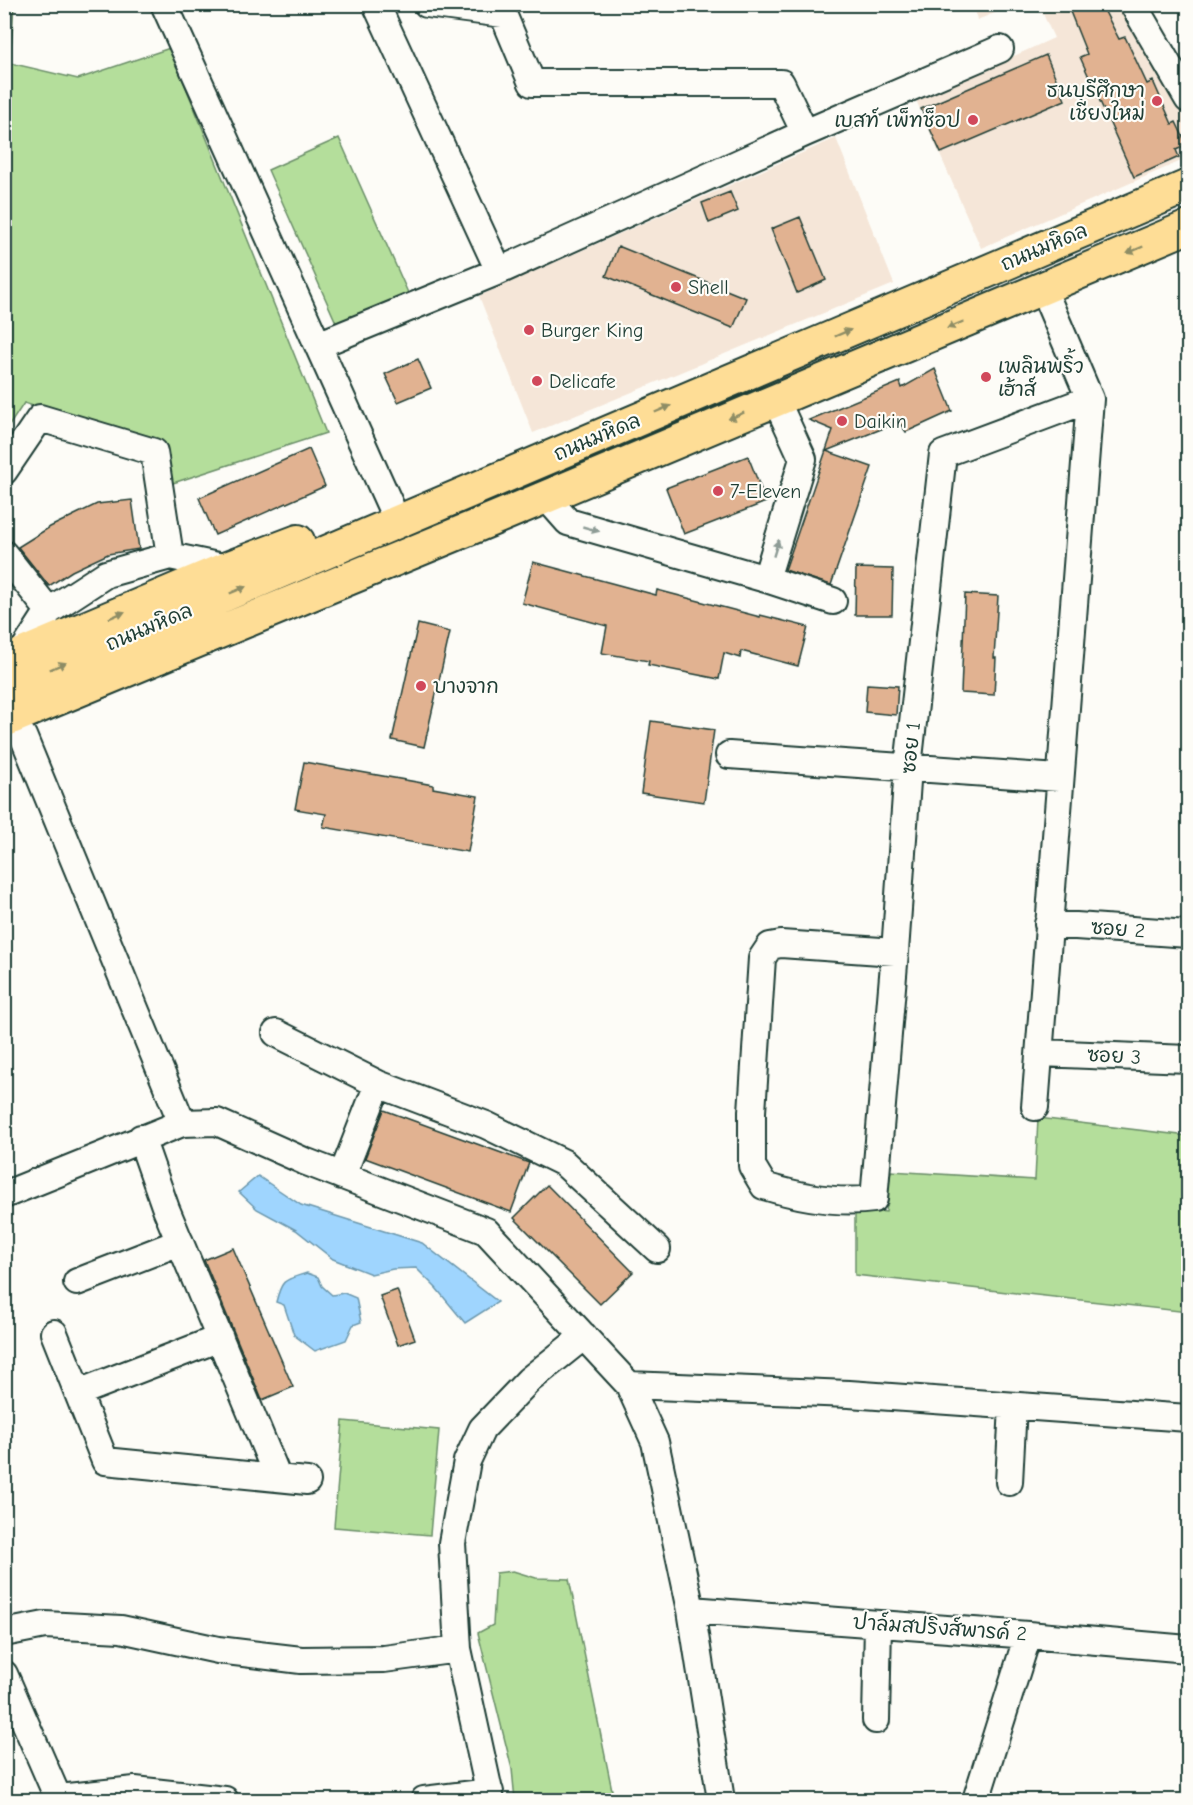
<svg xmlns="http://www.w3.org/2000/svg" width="1193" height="1805" font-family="'Comic Neue','Playpen Sans Thai',sans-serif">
<rect width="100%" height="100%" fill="#fdfcf7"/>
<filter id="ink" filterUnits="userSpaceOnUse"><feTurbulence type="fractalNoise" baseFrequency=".0167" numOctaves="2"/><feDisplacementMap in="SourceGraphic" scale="12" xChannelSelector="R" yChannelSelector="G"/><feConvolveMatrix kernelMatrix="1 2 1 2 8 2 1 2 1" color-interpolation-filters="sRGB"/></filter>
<g filter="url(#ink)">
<!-- built -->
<path fill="#f5e6d8" d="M 953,5 L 1015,5 L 977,20 L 975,7 Z
M 1039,5 L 1130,5 L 1188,110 L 1188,158 L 981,248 L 916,100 L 1054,38 Z
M 836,138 L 894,284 L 533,433 L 479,296 Z"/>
<!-- green -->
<path fill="#b4de9b" stroke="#6a8e68" stroke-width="1.5" d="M 14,4 L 10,63 L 78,79 L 170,48 L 326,433 L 173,483 L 157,447 L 24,403 L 5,432 L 4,5 Z
M 339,138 L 409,295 L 338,327 L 268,170 Z
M 1038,1118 L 1188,1136 L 1188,1312 L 855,1275 L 855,1209 L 886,1212 L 891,1171 L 1035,1180 Z
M 343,1421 L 439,1430 L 430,1535 L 334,1527 Z
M 513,1571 L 536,1578 L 569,1579 L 614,1800 L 515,1800 L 512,1769 L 478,1633 L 493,1625 L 496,1573 Z"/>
<!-- water -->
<path fill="#9fd5fe" stroke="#6c98ad" stroke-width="1.5" d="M 258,1176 L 301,1205 L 422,1243 L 498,1302 L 465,1323 L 436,1288 L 416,1268 L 393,1269 L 371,1274 L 333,1259 L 296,1230 L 257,1209 L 239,1192 Z
M 307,1273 L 318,1277 L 322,1286 L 332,1295 L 344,1293 L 356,1298 L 361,1322 L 353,1325 L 346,1340 L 315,1351 L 294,1335 L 284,1305 L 276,1302 C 282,1278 285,1280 307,1273 Z"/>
<!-- building -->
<path fill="#e1b291" stroke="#1f3d34" stroke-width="1.5" d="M 1067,4 L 1101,4 L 1119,39 L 1125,37 L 1147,84 L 1153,81 L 1172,124 L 1176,122 L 1187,145 L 1176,150 L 1179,157 L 1134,177 L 1080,57 L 1087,54 Z
M 1046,55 L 1065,100 L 941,153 L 921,109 Z
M 730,192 L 738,211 L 709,223 L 702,203 Z
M 800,217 L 826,280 L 797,293 L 771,229 Z
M 618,246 L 746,298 L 733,328 L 606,276 Z
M 418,359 L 431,388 L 398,402 L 385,374 Z
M 935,369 L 952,411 L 906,432 L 899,422 L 826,451 L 872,467 L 831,585 L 785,570 L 833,430 L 809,420 L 900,382 L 902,388 Z
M 309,449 L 325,486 L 215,535 L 199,498 Z
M 748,456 L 766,502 L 684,534 L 666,488 Z
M 132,500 L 139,549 L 108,554 L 72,571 L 49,586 L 18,547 L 50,527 L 97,504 Z
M 533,562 L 656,595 L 657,590 L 760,617 L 760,615 L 808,627 L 798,666 L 741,651 L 740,658 L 724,653 L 719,679 L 648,665 L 649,661 L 602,653 L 607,626 L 522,603 Z
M 856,568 L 893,569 L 892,615 L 855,615 Z
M 965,594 L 998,596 L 994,658 L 996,658 L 994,695 L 961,693 Z
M 418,624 L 450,632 L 424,747 L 392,740 Z
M 867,684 L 898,686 L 896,715 L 865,712 Z
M 651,721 L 714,730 L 704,802 L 641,793 Z
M 304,762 L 433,785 L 433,788 L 478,796 L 468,852 L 323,827 L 326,814 L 295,809 Z
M 384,1110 L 529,1163 L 511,1212 L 365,1158 Z
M 547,1185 L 633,1272 L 600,1304 L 514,1218 Z
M 233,1248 L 293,1387 L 262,1400 L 204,1260 Z
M 397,1290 L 415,1339 L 398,1345 L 380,1296 Z"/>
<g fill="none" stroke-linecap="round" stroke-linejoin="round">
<defs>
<path id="minor" d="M 164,4 L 390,505
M 376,4 L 499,271
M 427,4 L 503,14 L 532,83 L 781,83 L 805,133
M 1133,4 L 1188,99
M 318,345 L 499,271 L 805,133 L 1000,49
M 4,471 L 40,418 L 154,452 L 170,556
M 545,496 L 568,522 L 766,579 L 803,459 L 776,400
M 4,554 L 49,611
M 766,579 L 833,601
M 20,656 L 49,611 L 106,574 L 170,556 L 227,568
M 23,736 L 182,1123
M 729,755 L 1059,778
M 1048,924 L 1188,934
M 895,952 L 781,944 L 770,946 L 762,958 L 752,1112 L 752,1166 L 764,1186 C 800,1197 837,1204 874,1199 L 895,952 L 908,767 L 943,454 L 1090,399
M 276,1033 L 378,1084 L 486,1125 L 564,1163 L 657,1249
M 1040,1053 L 1188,1059
M 1035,1107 L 1090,399 L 1043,289
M 141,1138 L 166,1209 L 278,1478
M 342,1176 L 378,1084
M 4,1195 L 182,1123 L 217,1122 L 304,1161 L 486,1231 L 629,1385 L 655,1442 L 691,1610 L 721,1800
M 77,1282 L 180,1242
M 54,1333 L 105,1461 L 307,1481
M 629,1385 L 849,1394 L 1188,1418
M 78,1393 L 220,1338
M 1009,1482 L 1013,1406
M 691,1610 L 1028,1635 L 1188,1649
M 4,1633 L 45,1625 L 121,1629 L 218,1650 L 301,1660 L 384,1659 L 458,1649
M 4,1674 L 58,1798 L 135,1790 L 225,1800
M 876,1720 L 878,1624
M 424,1800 L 490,1792
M 491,1800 L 458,1649 L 452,1543 L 467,1461 L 482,1429 L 529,1380 L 584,1336
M 976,1800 L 1028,1635"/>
<path id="major" d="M 4,662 L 227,568 L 298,541
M 4,689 L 1188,186
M 4,721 L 498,517 L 1188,227"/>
</defs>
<!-- minor casing -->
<use href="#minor" stroke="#1f3d34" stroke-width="30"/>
<!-- major casing -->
<use href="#major" stroke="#1f3d34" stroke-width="36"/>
<!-- minor -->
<use href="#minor" stroke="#fdfcf7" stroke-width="26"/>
<!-- major -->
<use href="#major" stroke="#fedd96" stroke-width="32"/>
</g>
<!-- one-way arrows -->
<defs><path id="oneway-solid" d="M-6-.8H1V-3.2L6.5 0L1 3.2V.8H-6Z" transform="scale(1.5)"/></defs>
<g fill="#8e8d65">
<use href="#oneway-solid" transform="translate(1135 250) rotate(157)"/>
<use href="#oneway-solid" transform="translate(955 325) rotate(157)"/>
<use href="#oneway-solid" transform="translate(843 333) rotate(-23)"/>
<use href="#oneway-solid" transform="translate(663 409) rotate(-23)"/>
<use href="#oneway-solid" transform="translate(736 416) rotate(157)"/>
<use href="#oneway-solid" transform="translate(238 590) rotate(-23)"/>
<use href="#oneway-solid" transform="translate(117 615) rotate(-23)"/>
<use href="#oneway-solid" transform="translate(58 666) rotate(-23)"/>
</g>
<g fill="#8e9c96">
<use href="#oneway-solid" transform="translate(591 529) rotate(16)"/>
<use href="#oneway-solid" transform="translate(776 548) rotate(-73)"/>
</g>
</g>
<!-- markers -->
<g fill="#d1495b" stroke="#fdfcf7" stroke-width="2">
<circle cx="1157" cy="101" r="6"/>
<circle cx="973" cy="120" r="6"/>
<circle cx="676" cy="287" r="6"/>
<circle cx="529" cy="330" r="6"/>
<circle cx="986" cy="377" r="6"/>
<circle cx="537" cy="381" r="6"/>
<circle cx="842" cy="421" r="6"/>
<circle cx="718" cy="491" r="6"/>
<circle cx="421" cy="686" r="6"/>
</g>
<g text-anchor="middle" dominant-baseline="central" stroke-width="4.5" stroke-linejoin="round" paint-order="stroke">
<!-- poi labels -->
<g font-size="20" fill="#1f3d34" stroke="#fdfcf7" text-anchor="start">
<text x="1145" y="90" text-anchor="end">ธนบุรีศึกษา<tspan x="1145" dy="23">เชียงใหม่</tspan></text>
<text x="961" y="120" text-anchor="end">เบสท์ เพ็ทช็อป</text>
<text x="688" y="287">Shell</text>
<text x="541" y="330">Burger King</text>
<text x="998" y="366">เพลินพริ้ว<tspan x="998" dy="23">เฮ้าส์</tspan></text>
<text x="549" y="381">Delicafe</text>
<text x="854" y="421">Daikin</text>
<text x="730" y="491">7-Eleven</text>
<text x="433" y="686">บางจาก</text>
</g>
<!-- street labels -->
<g font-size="20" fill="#1f3d34" stroke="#fdfcf7">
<text transform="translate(1044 247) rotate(-23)">ถนนมหิดล</text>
<text transform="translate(597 437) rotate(-23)">ถนนมหิดล</text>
<text transform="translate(149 627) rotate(-23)">ถนนมหิดล</text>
<text transform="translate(911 748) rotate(-84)">ซอย 1</text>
<text transform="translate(1118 929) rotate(4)">ซอย 2</text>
<text transform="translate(1114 1056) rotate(3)">ซอย 3</text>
<text transform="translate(940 1628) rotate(4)">ปาล์มสปริงส์พารค์ 2</text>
</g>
</g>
<!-- margin -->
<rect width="1193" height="1805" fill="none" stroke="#fdfcf7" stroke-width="24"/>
<rect x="12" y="12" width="1169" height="1781" fill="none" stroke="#1f3d34" stroke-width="2" filter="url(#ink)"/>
</svg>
